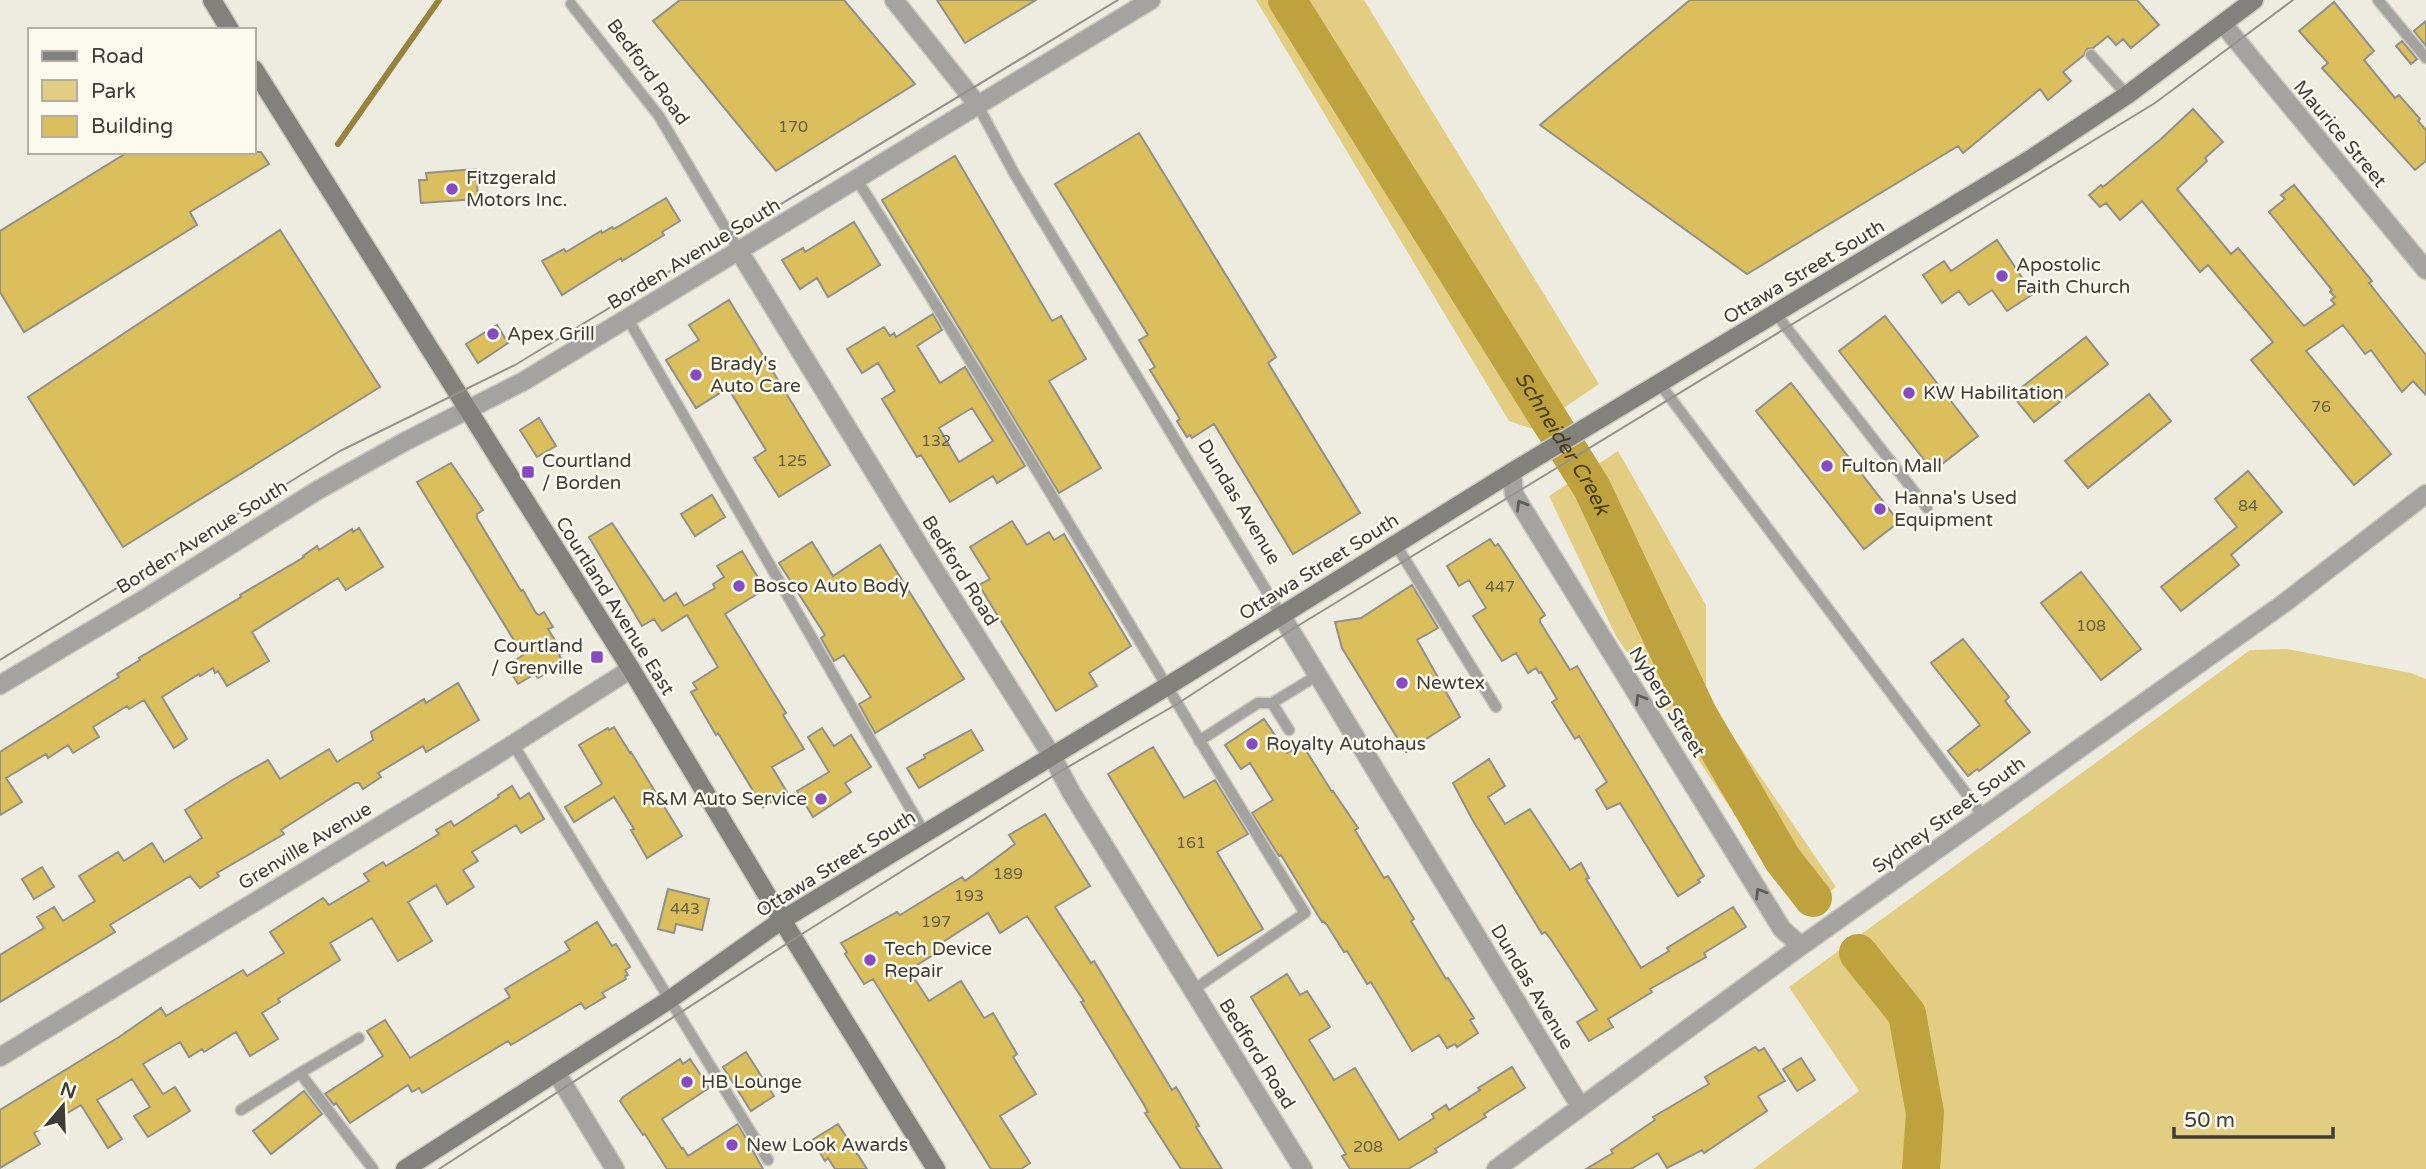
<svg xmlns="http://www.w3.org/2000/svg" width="2426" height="1169" font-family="'Varela Round',sans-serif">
<rect width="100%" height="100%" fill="#eeece1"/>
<!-- green -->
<path fill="#e2cd83" d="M 1256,0 L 1364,0 L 1599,384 L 1533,429 L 1509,421 Z
M 1618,451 L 1706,605 L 1706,697 L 1836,887 L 1801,914 L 1616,636 L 1549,496 Z
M 2287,649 L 2411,673 L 2426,679 L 2426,1169 L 1753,1169 L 1859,1091 L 1789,987 L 2250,650 Z"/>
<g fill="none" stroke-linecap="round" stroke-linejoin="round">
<!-- stream -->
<path stroke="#97843c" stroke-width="6" d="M 338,144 L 439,0"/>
<!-- river -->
<g stroke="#bda23d" stroke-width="38">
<path id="s1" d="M 1287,0 L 1592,488 L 1698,714 L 1783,860 L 1813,898"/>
<path d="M 1858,953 L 1907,1014 L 1925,1113 L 1921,1169"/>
</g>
</g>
<!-- building -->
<path fill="#dabf5c" stroke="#939087" stroke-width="2" fill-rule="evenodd" d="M 680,0 L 844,0 L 915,84 L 776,171 L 653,21 Z
M 937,0 L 1036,0 L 965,43 Z
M 1690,0 L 2137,0 L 2159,25 L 2131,48 L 2123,39 L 2116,45 L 2108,36 L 2093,48 L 2087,49 L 2084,55 L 2063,72 L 2071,81 L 2048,100 L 2040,89 L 1963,153 L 1958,146 L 1747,274 L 1540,125 Z
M 2334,2 L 2374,51 L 2364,60 L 2395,98 L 2399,95 L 2420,119 L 2418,121 L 2426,130 L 2426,161 L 2415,170 L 2322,68 L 2328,63 L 2299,31 Z
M 2426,21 L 2426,46 L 2414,31 Z
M 2402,41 L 2417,59 L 2411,64 L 2396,46 Z
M 2193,109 L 2223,142 L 2205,158 L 2207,161 L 2177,189 L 2231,254 L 2238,248 L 2304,326 L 2335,304 L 2331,300 L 2335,297 L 2330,292 L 2332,290 L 2269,212 L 2285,199 L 2281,195 L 2294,185 L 2372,281 L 2369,283 L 2426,355 L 2426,395 L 2413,381 L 2402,392 L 2371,350 L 2365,354 L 2343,325 L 2306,351 L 2391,454 L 2354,485 L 2251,360 L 2273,342 L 2208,265 L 2200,272 L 2142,201 L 2120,220 L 2106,203 L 2100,207 L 2089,195 L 2101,185 L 2103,187 L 2161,139 Z
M 1139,133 L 1276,357 L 1268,363 L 1360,513 L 1293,554 L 1214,424 L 1192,438 L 1190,435 L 1187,437 L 1177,421 L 1180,419 L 1150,370 L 1155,367 L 1139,340 L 1148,335 L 1055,184 Z
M 128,152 L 261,152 L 269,164 L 190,212 L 197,225 L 24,332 L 0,292 L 0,231 Z
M 955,156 L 1052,321 L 1061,316 L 1086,359 L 1049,381 L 1101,468 L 1059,493 L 882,200 Z
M 476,169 L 478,199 L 421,203 L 419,180 L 427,180 L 426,173 Z
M 666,198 L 680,221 L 662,232 L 664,235 L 622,261 L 621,258 L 562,295 L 542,261 L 564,249 L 566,252 L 601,231 L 602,233 L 612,227 L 614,229 Z
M 854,222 L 880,265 L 828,297 L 817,278 L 800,289 L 782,260 L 803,248 L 805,252 Z
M 280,230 L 380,387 L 123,547 L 28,397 Z
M 1997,240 L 2033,294 L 2007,311 L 1992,290 L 1969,305 L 1959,291 L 1942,303 L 1923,275 L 1944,261 L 1951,271 Z
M 729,300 L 830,465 L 779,497 L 754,458 L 766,450 L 728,388 L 696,408 L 666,360 L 699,340 L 689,325 Z
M 933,314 L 942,330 L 917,346 L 940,383 L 965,367 L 1025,466 L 997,483 L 993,476 L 950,502 L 921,455 L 917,457 L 882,399 L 895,391 L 878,363 L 862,373 L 847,349 L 884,327 L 890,336 L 894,333 L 896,337 ZM 972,408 L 993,441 L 959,462 L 939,428 Z
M 1885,316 L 1978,436 L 1933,471 L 1839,351 Z
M 497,325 L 508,343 L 478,363 L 466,344 Z
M 2086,337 L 2108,364 L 2034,422 L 2012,395 Z
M 1791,383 L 1899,522 L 1864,549 L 1756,411 Z
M 2149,394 L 2171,421 L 2088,488 L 2065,461 Z
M 539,418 L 556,446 L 537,457 L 520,430 Z
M 451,463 L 483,510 L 477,514 L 477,518 L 521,591 L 523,590 L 536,613 L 539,615 L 544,612 L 553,627 L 548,629 L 563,653 L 559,655 L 563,663 L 538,678 L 535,674 L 518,684 L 507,666 L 523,655 L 417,482 Z
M 2248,471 L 2282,512 L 2231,555 L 2239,565 L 2181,611 L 2161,587 L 2237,527 L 2215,499 Z
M 712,495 L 725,517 L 695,536 L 681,514 Z
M 1012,521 L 1027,545 L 1049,532 L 1054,540 L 1064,534 L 1131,646 L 1089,673 L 1097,686 L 1056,711 L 979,585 L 990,579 L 970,547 Z
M 612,523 L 664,601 L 676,593 L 684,606 L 715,588 L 713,584 L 724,577 L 717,566 L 742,551 L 765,589 L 725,614 L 786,713 L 783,715 L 804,749 L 772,767 L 787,792 L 763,807 L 718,733 L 716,735 L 691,692 L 697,689 L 693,683 L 718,667 L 687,615 L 662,631 L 654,619 L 642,626 L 589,537 Z
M 359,528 L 383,567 L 346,590 L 338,578 L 252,632 L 269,661 L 227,686 L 218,671 L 215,673 L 213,668 L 200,676 L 199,674 L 162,697 L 187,739 L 174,748 L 144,700 L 129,709 L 127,706 L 93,727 L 99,737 L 73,753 L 68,745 L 48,758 L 46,754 L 6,778 L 22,802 L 0,815 L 0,752 L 119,677 L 117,674 L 140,660 L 139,658 L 241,597 L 240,595 L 304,557 L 303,556 L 317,546 L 319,550 L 352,529 L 353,532 Z
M 1490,539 L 1495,546 L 1498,544 L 1535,600 L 1545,615 L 1540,619 L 1540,622 L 1570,670 L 1577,666 L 1704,876 L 1698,880 L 1700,882 L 1678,896 L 1620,803 L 1607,809 L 1596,790 L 1607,782 L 1579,736 L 1575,739 L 1552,702 L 1557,699 L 1541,672 L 1539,673 L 1536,668 L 1528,673 L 1516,653 L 1502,661 L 1473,616 L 1486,608 L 1469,580 L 1459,586 L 1447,566 Z
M 812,542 L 833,576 L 880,545 L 964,679 L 875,733 L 859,704 L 871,697 L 844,655 L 834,661 L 821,638 L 825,635 L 779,563 Z
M 2081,572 L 2141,649 L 2101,680 L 2041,603 Z
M 1412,585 L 1438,628 L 1417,640 L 1460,717 L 1406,752 L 1342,648 L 1335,622 L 1361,618 Z
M 1963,639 L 2009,697 L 2005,701 L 2030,732 L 1979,771 L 1977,769 L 1968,776 L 1948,751 L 1980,725 L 1931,663 Z
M 458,683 L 479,720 L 426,752 L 423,746 L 378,773 L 381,777 L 363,789 L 359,783 L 355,783 L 281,830 L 284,834 L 217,873 L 219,876 L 200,888 L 190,876 L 110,925 L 115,932 L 0,1002 L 0,955 L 44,928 L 37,917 L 54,907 L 63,921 L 95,901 L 79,876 L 118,852 L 124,861 L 152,843 L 164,862 L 202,838 L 185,810 L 234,779 L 268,760 L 280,779 L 329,749 L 337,762 L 373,740 L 371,732 L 424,699 L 426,703 Z
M 1264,719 L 1287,753 L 1302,744 L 1332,792 L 1333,791 L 1358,828 L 1355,830 L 1384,878 L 1388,876 L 1414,919 L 1411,921 L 1446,979 L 1448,978 L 1474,1018 L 1470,1020 L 1478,1033 L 1457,1047 L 1455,1044 L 1447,1048 L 1439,1035 L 1412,1051 L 1371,982 L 1367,984 L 1347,951 L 1344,952 L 1327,925 L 1323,921 L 1322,922 L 1281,855 L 1279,856 L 1252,813 L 1273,800 L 1250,763 L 1241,769 L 1225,745 Z
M 614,727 L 630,753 L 631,752 L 682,836 L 647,858 L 631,830 L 634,829 L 614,797 L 574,822 L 565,807 L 602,784 L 579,745 L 608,728 L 609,730 Z
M 822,728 L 834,746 L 851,735 L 871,767 L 845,783 L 851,792 L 813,817 L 797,791 L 829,772 L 808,737 Z
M 971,730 L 983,750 L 919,788 L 907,768 L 925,758 L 924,755 Z
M 1153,747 L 1184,798 L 1215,780 L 1248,834 L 1217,852 L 1263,929 L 1218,956 L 1108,774 Z
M 1489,759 L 1505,786 L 1488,797 L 1505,824 L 1530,809 L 1570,870 L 1581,863 L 1589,878 L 1586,879 L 1641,968 L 1669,951 L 1667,948 L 1733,907 L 1746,927 L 1704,953 L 1706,957 L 1650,989 L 1652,992 L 1608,1019 L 1613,1027 L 1589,1041 L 1577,1022 L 1597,1010 L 1550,938 L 1545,932 L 1542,934 L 1472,819 L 1453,783 Z
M 512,786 L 520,799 L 529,793 L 544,819 L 521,833 L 516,825 L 472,852 L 478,861 L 463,870 L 474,887 L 447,904 L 436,885 L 408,902 L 432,941 L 398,961 L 372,918 L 330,943 L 340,960 L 278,999 L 280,1002 L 262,1013 L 278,1039 L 250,1056 L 236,1032 L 204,1052 L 202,1049 L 189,1057 L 180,1042 L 143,1064 L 163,1094 L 175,1087 L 190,1111 L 148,1137 L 134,1116 L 150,1107 L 132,1079 L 97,1100 L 122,1139 L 108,1148 L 81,1105 L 34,1133 L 40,1144 L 0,1168 L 0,1110 L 119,1037 L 161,1008 L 166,1016 L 243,970 L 247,976 L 284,953 L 270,932 L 323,898 L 329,905 L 369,881 L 364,874 L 383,862 L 386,866 L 439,834 L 436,830 L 451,821 L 454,826 L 499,797 L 498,795 Z
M 1045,814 L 1090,886 L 1055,907 L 1091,963 L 1094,961 L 1172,1090 L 1176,1087 L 1199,1126 L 1196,1127 L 1222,1169 L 1181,1169 L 1145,1113 L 1148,1112 L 1143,1103 L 1081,1002 L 1084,1001 L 1027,916 L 1000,933 L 988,913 L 943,942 L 946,947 L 909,970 L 929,1001 L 961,981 L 984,1018 L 993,1013 L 1017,1054 L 1013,1057 L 1036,1094 L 1000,1116 L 1030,1163 L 1021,1169 L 991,1169 L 873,979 L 864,984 L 845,954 L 847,952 L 841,943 L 897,912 L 900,915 L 962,877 L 965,881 L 1015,844 L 1009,835 Z
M 42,867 L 54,887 L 34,899 L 22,879 Z
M 668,889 L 709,899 L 702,930 L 676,924 L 674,933 L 658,929 Z
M 597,922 L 612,946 L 616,944 L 630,967 L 625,970 L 628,975 L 625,976 L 626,979 L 602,993 L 605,997 L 585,1009 L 581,1003 L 511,1045 L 508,1041 L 422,1093 L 419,1088 L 412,1092 L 408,1085 L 350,1123 L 336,1103 L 334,1105 L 325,1094 L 383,1056 L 367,1031 L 385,1020 L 410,1058 L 510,997 L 505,989 L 570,950 L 565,942 Z
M 1287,974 L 1300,995 L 1307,991 L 1330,1027 L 1309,1040 L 1334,1080 L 1355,1068 L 1399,1140 L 1434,1118 L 1432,1114 L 1446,1105 L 1449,1110 L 1480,1090 L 1478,1088 L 1512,1067 L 1525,1088 L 1484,1114 L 1486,1117 L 1435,1149 L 1437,1152 L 1408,1169 L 1350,1169 L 1342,1156 L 1346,1154 L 1251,997 Z
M 1755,1047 L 1759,1051 L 1764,1048 L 1785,1081 L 1758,1096 L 1767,1111 L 1704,1153 L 1702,1150 L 1667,1168 L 1658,1153 L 1631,1169 L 1586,1169 L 1613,1153 L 1611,1150 L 1655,1120 L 1653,1117 L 1709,1084 L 1705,1077 Z
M 746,1052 L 774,1096 L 751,1111 L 723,1067 Z
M 1801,1058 L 1815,1080 L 1797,1091 L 1783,1069 Z
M 680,1059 L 683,1064 L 690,1059 L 709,1088 L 662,1119 L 682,1149 L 683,1148 L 688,1156 L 738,1124 L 763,1169 L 667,1169 L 645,1134 L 643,1135 L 620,1101 L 623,1097 Z
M 304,1091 L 322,1114 L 271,1154 L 253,1131 Z
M 838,1124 L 867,1169 L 835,1169 L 828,1158 L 825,1161 L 812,1140 Z"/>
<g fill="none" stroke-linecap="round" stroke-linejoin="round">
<defs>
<path id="lane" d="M 2378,0 L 2426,58
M 571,4 L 659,116 L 739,251
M 2091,55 L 2127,95
M 977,104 L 1014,173 L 1281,615
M 857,180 C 1011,421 1154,669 1305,913 L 1193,990
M 1776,314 L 1927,508
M 628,319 L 925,834
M 1660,384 L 1983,816
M 1396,545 L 1496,707
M 1289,730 L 1272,703 L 1318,675
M 1199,741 L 1258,703 L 1272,703
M 513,744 L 768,1160
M 359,1038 L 300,1073 L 373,1169
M 241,1110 L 300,1073"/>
<path id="street" d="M 894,0 L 977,104
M 2223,24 L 2426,270
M 739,251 L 925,555 L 1052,756 L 1071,792 L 1303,1169
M 1512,472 L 1514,494 L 1526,514 L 1782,929 L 1801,946
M 1281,615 L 1580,1106
M 0,685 L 141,601 L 318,490 L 406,441 L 524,381 L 1151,0
M 0,1057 L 485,762 L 631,669
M 556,1072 L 615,1169
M 1496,1169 L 1801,946 L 2283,604 L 2426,494"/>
<path id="secondary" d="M 212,0 L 230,30
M 254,69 L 631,669 L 782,920 L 936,1169
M 405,1169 L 669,1000 L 782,920 L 1166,687 L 1512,472 L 2026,162 L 2127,95 L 2254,0"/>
</defs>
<!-- lane casing -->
<use href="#lane" stroke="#cbc9bf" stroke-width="13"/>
<!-- street casing -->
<use href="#street" stroke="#cbc9bf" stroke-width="21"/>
<!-- secondary casing -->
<use href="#secondary" stroke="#cbc9bf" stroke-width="21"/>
<!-- lane -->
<use href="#lane" stroke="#a5a39f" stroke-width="10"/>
<!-- street -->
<use href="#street" stroke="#a5a39f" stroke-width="18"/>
<!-- secondary -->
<use href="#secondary" stroke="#82817b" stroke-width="18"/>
<!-- tram -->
<path stroke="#95938c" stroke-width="2" d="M 0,660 L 340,451 L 515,365 L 1118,0
M 439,1169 L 794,939 L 1061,771 L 1177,704 L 1291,630 L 2155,103 L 2293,0"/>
</g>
<!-- one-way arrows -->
<defs><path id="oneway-chevron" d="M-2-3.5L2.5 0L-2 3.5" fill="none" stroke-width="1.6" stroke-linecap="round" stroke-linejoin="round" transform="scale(1.75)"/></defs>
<g stroke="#5d5c58">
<use href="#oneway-chevron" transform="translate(1521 505) rotate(-121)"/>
<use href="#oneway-chevron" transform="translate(1640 699) rotate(-122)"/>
<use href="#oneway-chevron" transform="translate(1760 893) rotate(-122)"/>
</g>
<!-- markers -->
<g fill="#864ac1" stroke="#fcf9ef" stroke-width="2.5">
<circle cx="452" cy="189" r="7"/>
<circle cx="2002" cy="276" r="7"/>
<circle cx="493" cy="334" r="7"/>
<circle cx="696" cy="375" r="7"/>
<circle cx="1909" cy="393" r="7"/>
<circle cx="1827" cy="466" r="7"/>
<rect x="521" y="465" width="14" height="14" rx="3.5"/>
<circle cx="1880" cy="509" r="7"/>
<circle cx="739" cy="586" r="7"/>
<rect x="590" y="650" width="14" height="14" rx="3.5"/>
<circle cx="1402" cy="683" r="7"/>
<circle cx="1252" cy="744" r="7"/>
<circle cx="821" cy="799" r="7"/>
<circle cx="870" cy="960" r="7"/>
<circle cx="687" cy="1082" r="7"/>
<circle cx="732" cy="1145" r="7"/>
</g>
<g text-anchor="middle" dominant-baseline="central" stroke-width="5" stroke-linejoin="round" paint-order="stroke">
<!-- number labels -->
<g font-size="16" fill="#655e42">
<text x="793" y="127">170</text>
<text x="2321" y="407">76</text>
<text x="936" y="441">132</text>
<text x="792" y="461">125</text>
<text x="2248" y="506">84</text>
<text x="1500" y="587">447</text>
<text x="2091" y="626">108</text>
<text x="1191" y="843">161</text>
<text x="1008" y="874">189</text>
<text x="969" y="896">193</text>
<text x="685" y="909">443</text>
<text x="936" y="922">197</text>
<text x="1368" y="1147">208</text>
</g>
<!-- street labels -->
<g font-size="19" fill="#3e3d39" stroke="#fcf9ef">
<text transform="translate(648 72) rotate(54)">Bedford Road</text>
<text transform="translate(2340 134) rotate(50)">Maurice Street</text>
<text transform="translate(694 254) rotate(-31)">Borden Avenue South</text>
<text transform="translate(1804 272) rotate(-31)">Ottawa Street South</text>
<text transform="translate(1239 502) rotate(59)">Dundas Avenue</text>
<text transform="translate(202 537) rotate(-32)">Borden Avenue South</text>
<text transform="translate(1319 567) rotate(-32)">Ottawa Street South</text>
<text transform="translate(960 571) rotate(58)">Bedford Road</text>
<text transform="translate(615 606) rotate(58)">Courtland Avenue East</text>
<text transform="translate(1667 702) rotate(58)">Nyberg Street</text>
<text transform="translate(1949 815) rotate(-36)">Sydney Street South</text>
<text transform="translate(305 846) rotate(-31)">Grenville Avenue</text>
<text transform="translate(836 864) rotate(-32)">Ottawa Street South</text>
<text transform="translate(1532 987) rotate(59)">Dundas Avenue</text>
<text transform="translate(1257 1054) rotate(58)">Bedford Road</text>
</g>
<!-- poi labels -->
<g font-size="19" fill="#3e3d39" stroke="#fcf9ef" text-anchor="start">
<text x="466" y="178">Fitzgerald<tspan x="466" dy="22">Motors Inc.</tspan></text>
<text x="2016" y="265">Apostolic<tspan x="2016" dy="22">Faith Church</tspan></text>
<text x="507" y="334">Apex Grill</text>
<text x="710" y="364">Brady's<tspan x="710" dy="22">Auto Care</tspan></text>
<text x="1923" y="393">KW Habilitation</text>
<text x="542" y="461">Courtland<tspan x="542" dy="22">/ Borden</tspan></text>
<text x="1841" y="466">Fulton Mall</text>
<text x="1894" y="498">Hanna's Used<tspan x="1894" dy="22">Equipment</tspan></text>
<text x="753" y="586">Bosco Auto Body</text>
<text x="583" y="646" text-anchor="end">Courtland<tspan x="583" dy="22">/ Grenville</tspan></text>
<text x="1416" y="683">Newtex</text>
<text x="1266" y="744">Royalty Autohaus</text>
<text x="807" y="799" text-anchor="end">R&amp;M Auto Service</text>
<text x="884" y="949">Tech Device<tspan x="884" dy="22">Repair</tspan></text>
<text x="701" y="1082">HB Lounge</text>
<text x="746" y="1145">New Look Awards</text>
</g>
<!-- water labels -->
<g font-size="21" font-style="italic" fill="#463b11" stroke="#fcf9ef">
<text stroke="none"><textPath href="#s1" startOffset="522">Schneider Creek</textPath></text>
</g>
</g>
<!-- legend -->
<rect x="28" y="28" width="228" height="126" fill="#fcf9ef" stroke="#b0aea6" stroke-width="2"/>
<rect x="42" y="51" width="35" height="10" fill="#82817b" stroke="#b0aea6" stroke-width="2"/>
<text x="91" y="63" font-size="21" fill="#3e3d39">Road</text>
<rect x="42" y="80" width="35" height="21" fill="#e2cd83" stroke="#b0aea6" stroke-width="2"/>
<text x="91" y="98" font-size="21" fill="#3e3d39">Park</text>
<rect x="42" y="116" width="35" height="21" fill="#dabf5c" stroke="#b0aea6" stroke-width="2"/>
<text x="91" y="133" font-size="21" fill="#3e3d39">Building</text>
<!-- north arrow -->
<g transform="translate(63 1106) rotate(19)" stroke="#fcf9ef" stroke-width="5" paint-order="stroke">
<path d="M0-5L12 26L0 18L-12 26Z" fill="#3e3d39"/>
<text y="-10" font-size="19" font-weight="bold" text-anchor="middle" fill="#3e3d39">N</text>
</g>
<!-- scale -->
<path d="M2174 1127v10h159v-10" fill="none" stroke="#3e3d39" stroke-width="3.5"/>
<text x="2184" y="1127" font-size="21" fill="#3e3d39" stroke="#fcf9ef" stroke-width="5" paint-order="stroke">50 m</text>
</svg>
